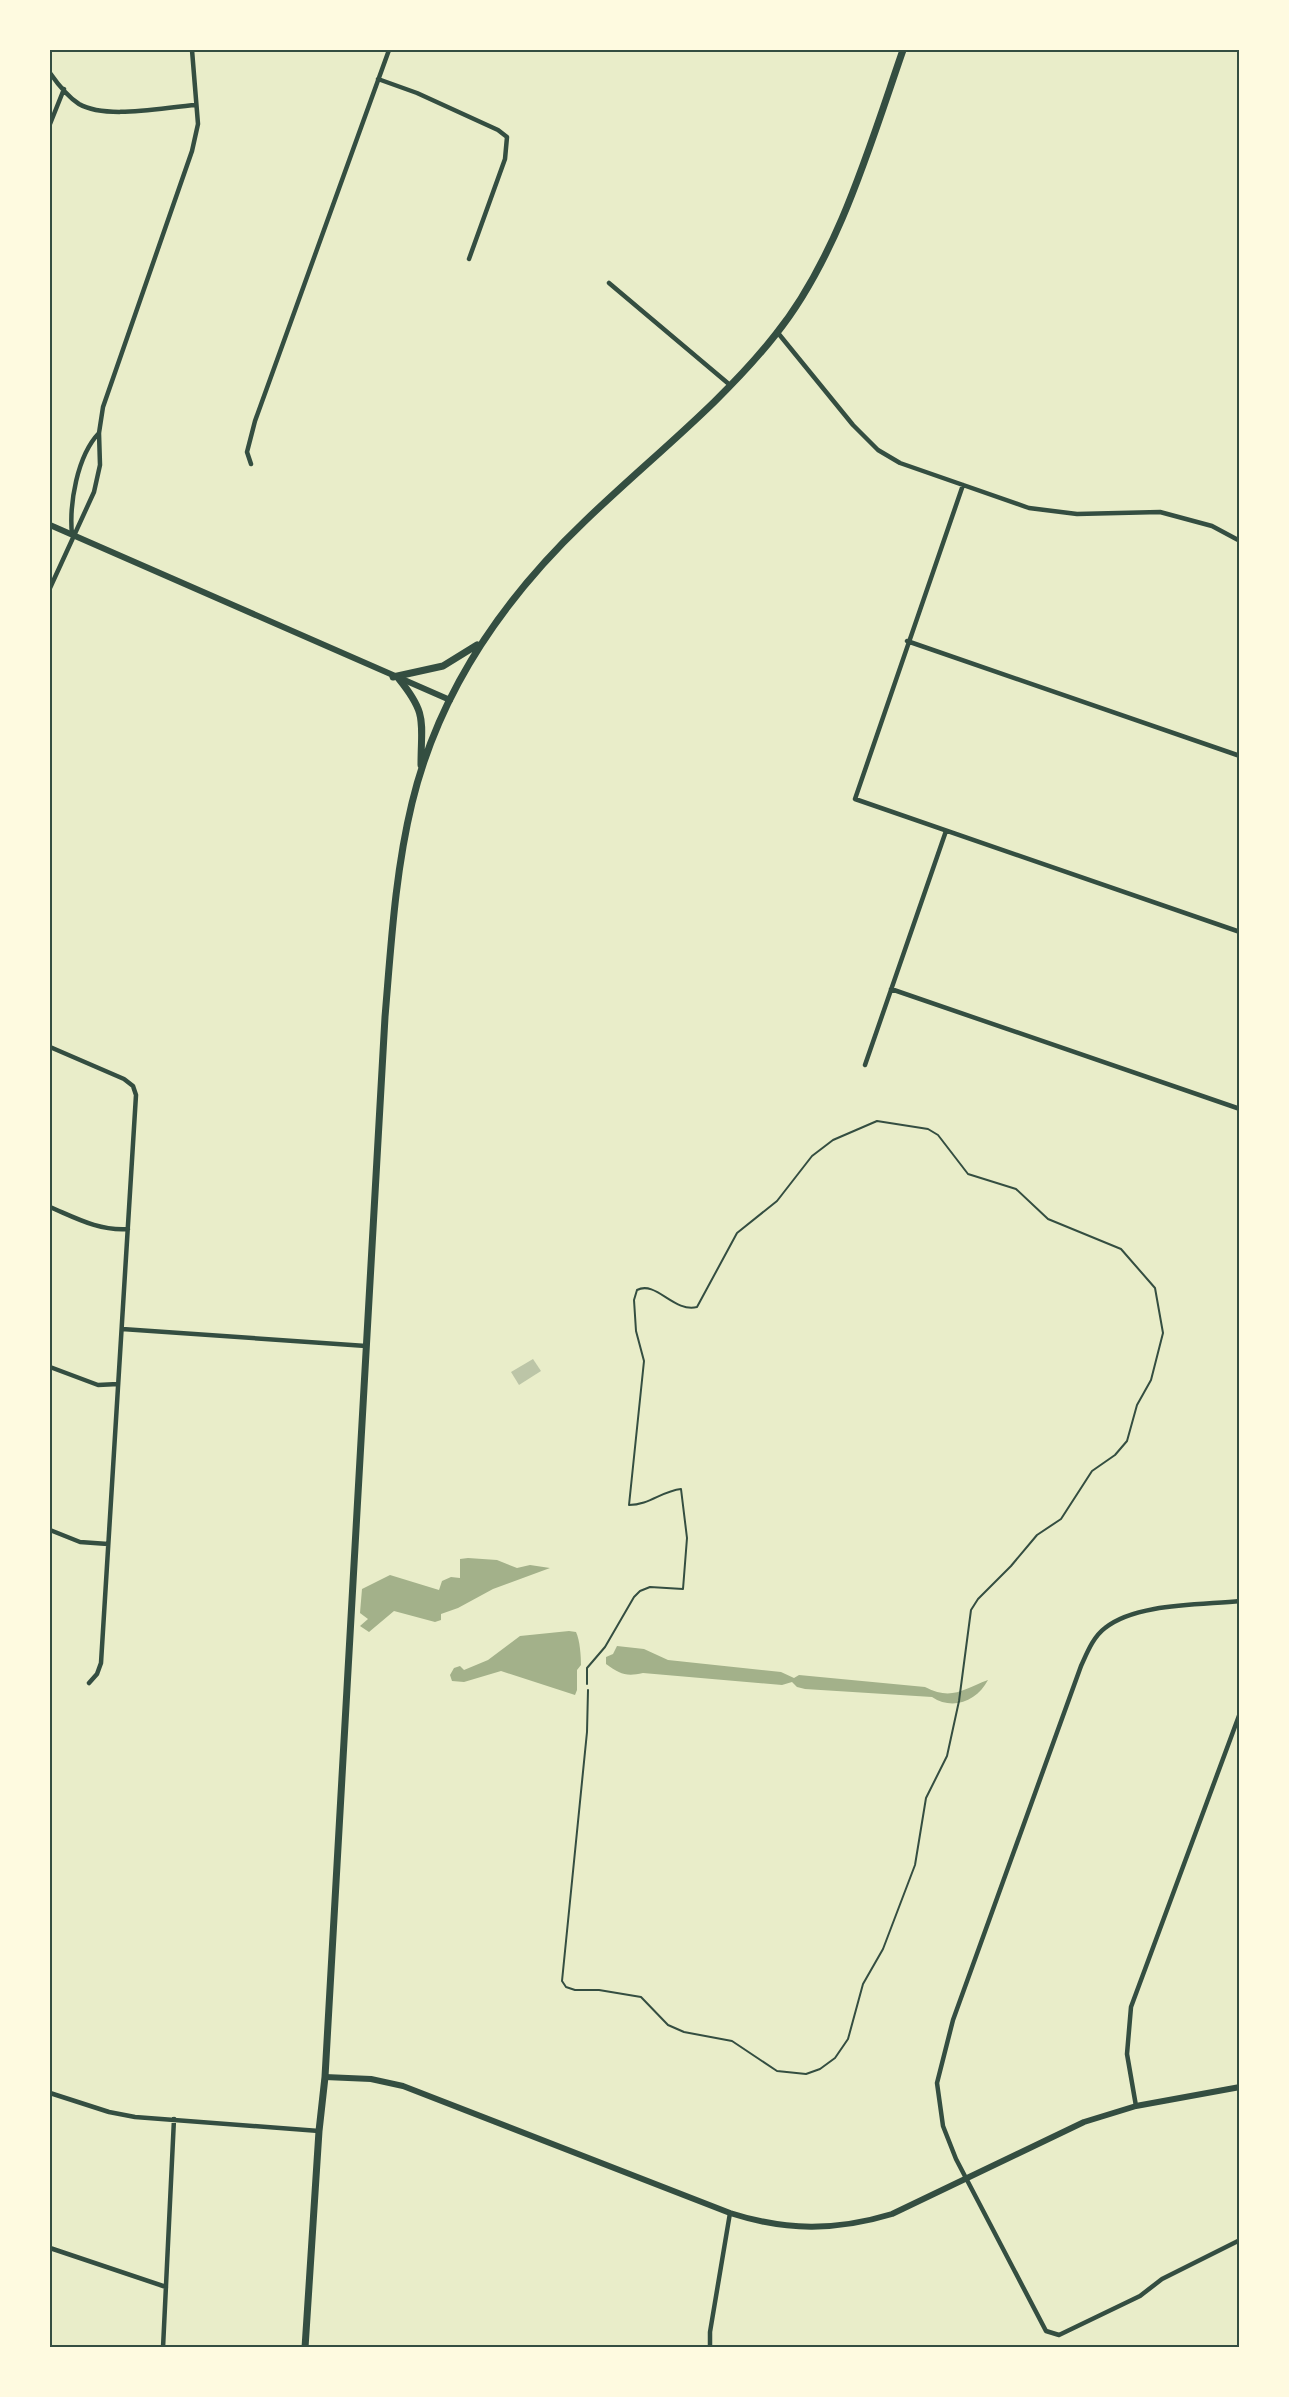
<svg xmlns="http://www.w3.org/2000/svg" width="1289" height="2397" font-family="Signika,sans-serif">
<rect width="100%" height="100%" fill="#e9edc9"/>
<!-- water -->
<path fill="#a3b18a" d="M 468,1558 L 497,1560 L 517,1568 L 530,1565 L 550,1568 L 493,1589 L 458,1608 L 441,1614 L 441,1620 L 435,1622 L 394,1611 L 369,1632 L 360,1626 L 368,1619 L 360,1613 L 362,1589 L 390,1575 L 439,1590 L 442,1581 L 451,1577 L 460,1578 L 460,1559 Z
M 569,1631 L 576,1632 C 580,1640 581,1657 581,1665 L 577,1670 L 577,1690 L 575,1695 L 501,1671 L 464,1682 L 452,1681 L 450,1675 L 454,1668 L 460,1666 L 464,1670 L 488,1660 L 520,1636 Z
M 617,1646 L 644,1649 L 668,1660 L 781,1672 L 794,1678 L 799,1675 L 925,1687 C 952,1701 963,1689 988,1680 C 977,1701 953,1711 932,1697 L 805,1689 L 797,1687 L 792,1682 L 782,1685 L 643,1673 C 626,1677 620,1674 606,1664 L 606,1657 L 613,1654 Z"/>
<!-- building -->
<path fill="#bcc5a7" d="M 533,1359 L 541,1371 L 519,1385 L 511,1372 Z"/>
<g fill="none" stroke-linecap="round" stroke-linejoin="round">
<!-- path -->
<path stroke="#344e41" stroke-width="2" d="M 587,1684 L 587,1668 L 605,1647 L 634,1597 L 640,1591 L 650,1587 L 683,1589 L 687,1538 L 681,1489 C 662,1491 649,1505 629,1505 L 644,1361 L 636,1331 L 634,1300 L 637,1290 C 656,1280 674,1313 697,1307 L 737,1233 L 777,1201 L 812,1156 L 833,1140 L 877,1121 L 928,1129 L 938,1135 L 968,1174 L 1016,1189 L 1048,1219 L 1121,1249 L 1155,1288 L 1163,1333 L 1151,1380 L 1137,1405 L 1127,1441 L 1115,1455 L 1092,1471 L 1061,1519 L 1037,1535 L 1011,1566 L 978,1599 L 971,1610 L 959,1701 L 947,1756 L 926,1798 L 915,1865 L 883,1949 L 863,1984 L 848,2039 L 835,2058 L 820,2069 L 806,2074 L 777,2071 L 732,2041 L 684,2032 L 668,2025 L 641,1997 L 599,1990 L 575,1990 L 566,1987 L 562,1981 L 587,1732 L 588,1690"/>
<!-- minor -->
<path stroke="#344e41" stroke-width="4.5" d="M 50,73 C 57,83 68,97 79,104 C 107,120 164,107 196,105
M 378,79 L 417,93 L 498,130 L 507,137 L 505,159 L 469,259
M 50,124 L 64,89
M 609,283 L 730,385
M 778,333 L 853,425 L 878,450 L 900,463 L 1029,508 L 1077,514 L 1160,512 L 1212,526 L 1240,541
M 251,464 L 247,452 L 255,421 L 389,50
M 963,485 L 855,799 L 1240,932
M 72,535 C 69,504 77,456 99,433
M 50,588 L 94,492 L 100,465 L 99,433 L 103,407 L 192,151 L 198,124 L 192,50
M 907,641 L 1240,756
M 891,989 L 1240,1109
M 50,1047 L 124,1079 L 133,1086 L 136,1095 L 101,1663 L 97,1674 L 89,1683
M 865,1065 L 946,831
M 50,1207 C 76,1218 99,1231 128,1229
M 122,1329 L 366,1346
M 50,1367 L 98,1385 L 118,1384
M 50,1530 L 80,1542 L 108,1544
M 1240,1601 C 1201,1605 1136,1603 1105,1628 C 1093,1637 1087,1653 1081,1666 L 953,2020 L 937,2083 L 943,2126 L 956,2159 L 1046,2331 L 1059,2335 L 1140,2296 L 1162,2279 L 1240,2240
M 50,2093 L 109,2112 L 135,2117 L 319,2131
M 1136,2106 L 1127,2054 L 1131,2007 L 1240,1713
M 50,2248 L 166,2287
M 163,2348 L 174,2119
M 710,2348 L 710,2332 L 730,2213"/>
<!-- tertiary -->
<path stroke="#344e41" stroke-width="6" d="M 50,525 L 450,700
M 325,2077 L 371,2079 L 403,2086 L 730,2213 C 786,2231 836,2231 892,2214 L 1084,2122 L 1136,2106 L 1240,2087"/>
<!-- secondary -->
<path stroke="#344e41" stroke-width="7" d="M 393,677 L 443,666 L 477,645
M 399,679 C 428,715 421,721 421,765
M 305,2348 L 319,2131 L 325,2077 L 385,1017 C 391,946 395,873 412,803 C 439,691 503,599 585,521 C 649,459 721,404 776,334 C 838,257 871,142 903,50"/>
</g>
<!-- border -->
<rect width="1289" height="2397" fill="none" stroke="#fefae0" stroke-width="102"/>
<rect x="51" y="51" width="1187" height="2295" fill="none" stroke="#344e41" stroke-width="2"/>
</svg>
